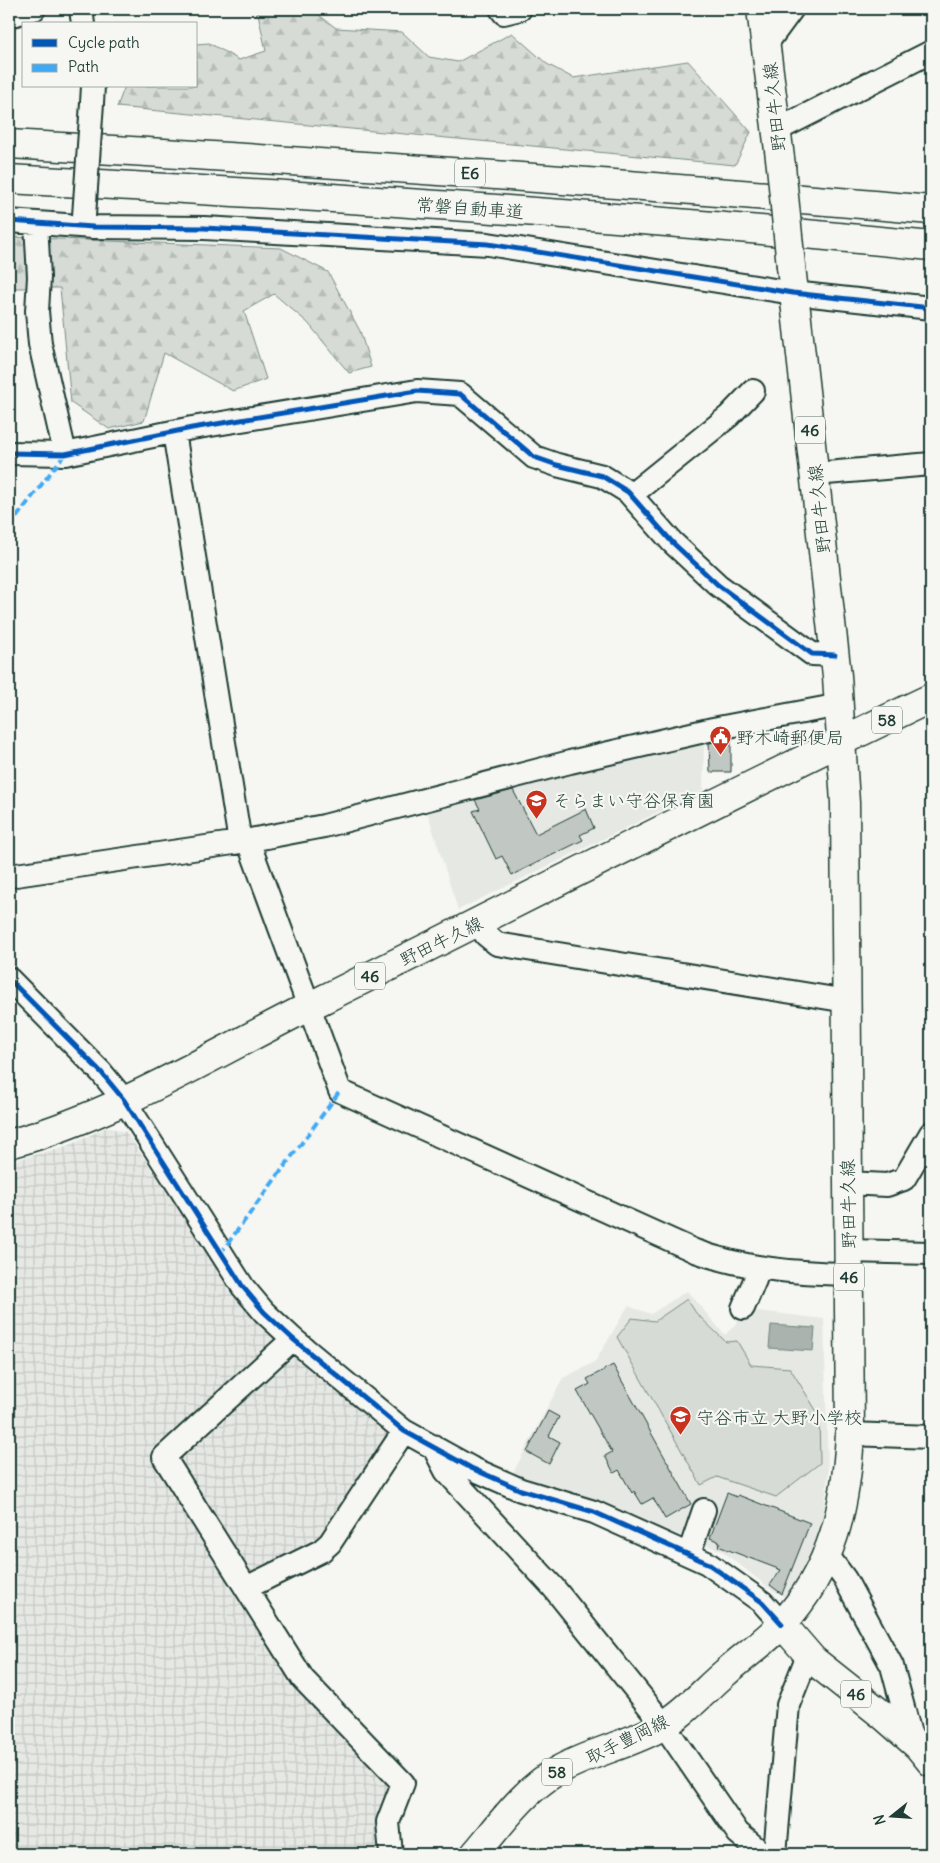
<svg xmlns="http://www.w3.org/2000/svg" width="940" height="1863" font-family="Delius,'Klee One',sans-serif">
<defs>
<pattern id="industrial-grid" width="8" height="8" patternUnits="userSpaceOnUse" patternTransform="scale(1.25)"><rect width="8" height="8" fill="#e6e8e4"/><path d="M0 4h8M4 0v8" fill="none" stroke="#c5c8c4"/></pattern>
<pattern id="forest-firs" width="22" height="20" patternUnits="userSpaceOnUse" patternTransform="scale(1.25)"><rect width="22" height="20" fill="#d6dbd6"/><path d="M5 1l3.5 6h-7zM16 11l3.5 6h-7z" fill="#b7bdb8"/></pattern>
</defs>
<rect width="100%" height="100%" fill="#f6f6f2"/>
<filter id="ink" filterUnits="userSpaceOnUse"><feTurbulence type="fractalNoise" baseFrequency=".02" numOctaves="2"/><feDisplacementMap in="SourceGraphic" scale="10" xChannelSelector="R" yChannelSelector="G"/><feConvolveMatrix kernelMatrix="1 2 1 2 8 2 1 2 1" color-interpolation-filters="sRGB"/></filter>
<g filter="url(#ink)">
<!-- built -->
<path fill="#e6e8e4" d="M 704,739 L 703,790 L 458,910 L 426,808 Z
M 687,1291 L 725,1335 L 749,1310 L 824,1319 L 828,1475 L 822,1527 L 806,1574 L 788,1598 L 772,1590 L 722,1551 L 513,1473 L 563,1378 L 595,1362 L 628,1306 L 651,1314 Z"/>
<!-- industrial -->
<path fill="url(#industrial-grid)" d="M 107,1127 L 126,1132 L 214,1260 L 384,1428 L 387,1438 L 317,1542 L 253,1573 L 245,1570 L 303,1679 L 403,1783 L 391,1854 L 9,1854 L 9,1162 L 70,1145 Z"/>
<!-- forest -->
<path fill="url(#forest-firs)" stroke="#7a8c85" d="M 257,9 L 311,9 L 336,28 L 402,32 L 429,57 L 458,62 L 512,33 L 547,64 L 573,78 L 688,61 L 751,132 L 735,165 L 117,107 L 125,86 L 196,86 L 196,44 L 209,43 L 239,60 L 266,51 Z
M 9,237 L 281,248 L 328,272 L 360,331 L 371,367 L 349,373 L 308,323 L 274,294 L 244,311 L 266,379 L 233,391 L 164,353 L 144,421 L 109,429 L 71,403 L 60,288 L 16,288 L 9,291 Z"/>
<!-- pitch -->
<path fill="#d6dbd6" stroke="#7a8c85" d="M 687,1299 L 696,1313 L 726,1342 L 737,1341 L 751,1365 L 790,1368 L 819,1415 L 820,1463 L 776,1497 L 717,1477 L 701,1485 L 617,1337 L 632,1318 L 655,1321 Z"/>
<!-- water -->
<path fill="#aab3ae" stroke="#72847d" d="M 771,1325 L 815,1328 L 813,1351 L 769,1348 Z"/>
<!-- building -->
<path fill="#c1c8c3" stroke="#1f3d34" d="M 731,739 L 731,772 L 710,772 L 709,743 Z
M 513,790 L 536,834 L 586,809 L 594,828 L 580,835 L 583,840 L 512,875 L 502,856 L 496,859 L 473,811 L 480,809 L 475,800 Z
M 613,1365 L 691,1504 L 665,1519 L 653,1498 L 642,1504 L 634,1491 L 632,1493 L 619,1470 L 614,1473 L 605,1456 L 612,1452 L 577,1391 L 590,1384 L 587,1379 Z
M 548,1411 L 559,1417 L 549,1436 L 560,1442 L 549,1464 L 527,1452 Z
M 727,1493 L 737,1497 L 738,1495 L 810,1523 L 782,1594 L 770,1585 L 781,1570 L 718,1546 L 720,1542 L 710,1538 Z"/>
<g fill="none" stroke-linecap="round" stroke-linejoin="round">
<defs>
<path id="minor" d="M 81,9 L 83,24
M 501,9 L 504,13 L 520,9
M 9,16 L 34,9
M 767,43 L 792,9
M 92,103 L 93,86
M 777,130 L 931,52
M 9,221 L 93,227 L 204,228 L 488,244 L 793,293 L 931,308
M 36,223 L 39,277 L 37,311 L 40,344 L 65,454
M 174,432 L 240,842
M 9,453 L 65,454 L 192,428 L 417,391 L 460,394 L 534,457 L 557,465 L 602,476 L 628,492 L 672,542 L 718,585 L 812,654 L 835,655
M 815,474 L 931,464
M 631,495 L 729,416 L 753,391
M 248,841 L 340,1091 L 695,1251 C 745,1269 796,1273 849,1274
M 9,876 L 240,842 L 324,826 L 570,762 L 713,729 L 840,705
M 478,922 L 486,935 L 497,944 L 847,1001
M 9,979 L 101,1072 L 124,1100 L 243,1287 L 264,1312 L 293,1339 L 404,1431 L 471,1468 L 521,1490 L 594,1512 L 707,1563 L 762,1602 L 782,1624
M 847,1183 L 887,1185 L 904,1179 L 931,1133
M 848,1251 L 931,1253
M 743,1308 L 755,1280 L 757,1268
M 293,1339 L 164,1457 L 303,1679 L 403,1783 L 388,1822 L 391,1854
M 850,1434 L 931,1437
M 433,1446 L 446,1471 L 553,1587 L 664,1725 L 738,1833 L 763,1854
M 689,1554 L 704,1510
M 828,1556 L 845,1579 L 892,1666 L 912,1741
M 246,1588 L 321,1551 L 330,1543 L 404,1431
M 775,1854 L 788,1705 L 808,1655"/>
<path id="major" d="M 761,9 L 781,166
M 9,1144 C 119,1114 220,1050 322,1000 C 525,899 727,795 931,698
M 782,1624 L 813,1660 L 885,1717 L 918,1746 L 931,1762
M 475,1854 C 500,1825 523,1791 557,1771 C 590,1752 629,1745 662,1726 C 685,1713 705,1690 725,1673 C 744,1656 766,1641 783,1623 C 833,1568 846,1507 850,1434 L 845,803 L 837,676 L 791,266"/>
<path id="highway" d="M 9,144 C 317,161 624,183 931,210
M 9,179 C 317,196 624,215 931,246"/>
</defs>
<!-- minor casing -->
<use href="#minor" stroke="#1f3d34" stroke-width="26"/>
<!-- major casing -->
<use href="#major" stroke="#1f3d34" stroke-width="31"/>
<!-- highway casing -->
<use href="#highway" stroke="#1f3d34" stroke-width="31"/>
<!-- minor -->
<use href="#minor" stroke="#f6f6f2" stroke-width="22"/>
<!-- major -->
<use href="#major" stroke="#f6f6f2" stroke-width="28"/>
<!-- highway -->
<use href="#highway" stroke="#f6f6f2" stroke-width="28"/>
<defs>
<path id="minor-bridge" d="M 84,216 L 92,103"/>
<path id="major-bridge" d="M 781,166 L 791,266"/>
</defs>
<!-- minor-bridge casing -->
<use href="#minor-bridge" stroke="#1f3d34" stroke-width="26" stroke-linecap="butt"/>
<!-- major-bridge casing -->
<use href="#major-bridge" stroke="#1f3d34" stroke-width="31" stroke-linecap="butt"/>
<!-- minor-bridge -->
<use href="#minor-bridge" stroke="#f6f6f2" stroke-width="22"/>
<!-- major-bridge -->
<use href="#major-bridge" stroke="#f6f6f2" stroke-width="28"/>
<!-- quiet -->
<path stroke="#3fa9f5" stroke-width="4" stroke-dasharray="8 4" stroke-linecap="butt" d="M 9,527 L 65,454
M 220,1254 L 340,1091"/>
<defs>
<path id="cycleway" d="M 9,221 L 93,227 L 204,228 L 488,244 L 793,293 L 931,308
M 9,453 L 65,454 L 192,428 L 417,391 L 460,394 L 534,457 L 557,465 L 602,476 L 628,492 L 672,542 L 718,585 L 812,654 L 835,655
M 9,979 L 101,1072 L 124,1100 L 243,1287 L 264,1312 L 293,1339 L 404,1431 L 471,1468 L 521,1490 L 594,1512 L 707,1563 L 762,1602 L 782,1624"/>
</defs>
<!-- cycleway casing -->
<use href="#cycleway" stroke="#f6f6f2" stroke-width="8"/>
<!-- cycleway -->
<use href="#cycleway" stroke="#0057b8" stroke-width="5"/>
</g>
</g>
<!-- icons -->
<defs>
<symbol id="civic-pin" viewBox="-11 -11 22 30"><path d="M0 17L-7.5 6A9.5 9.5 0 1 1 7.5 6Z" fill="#c8321e" stroke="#f6f6f2"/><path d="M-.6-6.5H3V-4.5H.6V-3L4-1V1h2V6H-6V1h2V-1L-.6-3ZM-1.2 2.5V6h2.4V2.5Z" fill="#fff"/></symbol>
<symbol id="school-pin" viewBox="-11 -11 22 30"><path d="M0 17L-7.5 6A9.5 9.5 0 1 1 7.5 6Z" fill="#c8321e" stroke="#f6f6f2"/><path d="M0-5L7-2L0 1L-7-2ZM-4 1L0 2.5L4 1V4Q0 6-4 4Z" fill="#fff"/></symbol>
</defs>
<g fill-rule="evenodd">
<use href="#civic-pin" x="708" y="724" width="25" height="34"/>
<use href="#school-pin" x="524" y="788" width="25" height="34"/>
<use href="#school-pin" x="668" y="1404" width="25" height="34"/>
</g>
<g text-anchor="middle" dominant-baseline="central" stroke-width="4.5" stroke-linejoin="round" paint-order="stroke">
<!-- shield labels -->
<g fill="#f6f6f2" stroke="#60746d" stroke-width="1">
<rect x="455" y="159.5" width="30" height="27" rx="4"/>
<rect x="795" y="416.5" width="30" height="27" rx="4"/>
<rect x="872" y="706.5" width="30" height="27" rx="4"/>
<rect x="355" y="962.5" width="30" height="27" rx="4"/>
<rect x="834" y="1263.5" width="30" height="27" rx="4"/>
<rect x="841" y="1680.5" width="30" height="27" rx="4"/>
<rect x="542" y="1758.5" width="30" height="27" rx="4"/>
</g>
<g font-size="16" font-weight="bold" fill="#1f3d34">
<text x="470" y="173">E6</text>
<text x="810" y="430">46</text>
<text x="887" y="720">58</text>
<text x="370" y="976">46</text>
<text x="849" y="1277">46</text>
<text x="856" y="1694">46</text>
<text x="557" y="1772">58</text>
</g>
<!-- street labels -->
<g font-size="18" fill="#1f3d34" stroke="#f6f6f2">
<text transform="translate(774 107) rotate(-96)">野田牛久線</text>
<text transform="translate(470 208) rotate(4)">常磐自動車道</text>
<text transform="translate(819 509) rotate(-96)">野田牛久線</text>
<text transform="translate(441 941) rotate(-26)">野田牛久線</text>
<text transform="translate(848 1204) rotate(-91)">野田牛久線</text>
<text transform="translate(627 1739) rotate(-26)">取手豊岡線</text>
</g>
<!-- poi labels -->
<g font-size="18" fill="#1f3d34" stroke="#f6f6f2" text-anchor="start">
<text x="736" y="737">野木崎郵便局</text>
<text x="553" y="800">そらまい守谷保育園</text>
<text x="696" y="1417">守谷市立 大野小学校</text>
</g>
</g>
<!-- margin -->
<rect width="940" height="1863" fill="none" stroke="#f6f6f2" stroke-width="30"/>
<rect x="15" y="15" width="910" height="1833" fill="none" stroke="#1f3d34" stroke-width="2" filter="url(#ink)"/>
<!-- legend -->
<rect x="22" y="22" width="175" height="65" fill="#f6f6f2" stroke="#a0aca6"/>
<rect x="32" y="39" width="25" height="8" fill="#0057b8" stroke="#a0aca6"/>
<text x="68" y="48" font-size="15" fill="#1f3d34">Cycle path</text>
<rect x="32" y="64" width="25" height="8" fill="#3fa9f5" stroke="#a0aca6"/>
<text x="68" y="72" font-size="15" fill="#1f3d34">Path</text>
<!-- north arrow -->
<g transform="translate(892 1816) rotate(253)" stroke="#f6f6f2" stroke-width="4" paint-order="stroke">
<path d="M0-4L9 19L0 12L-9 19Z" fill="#1f3d34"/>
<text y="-8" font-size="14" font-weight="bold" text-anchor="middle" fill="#1f3d34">N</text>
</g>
</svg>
